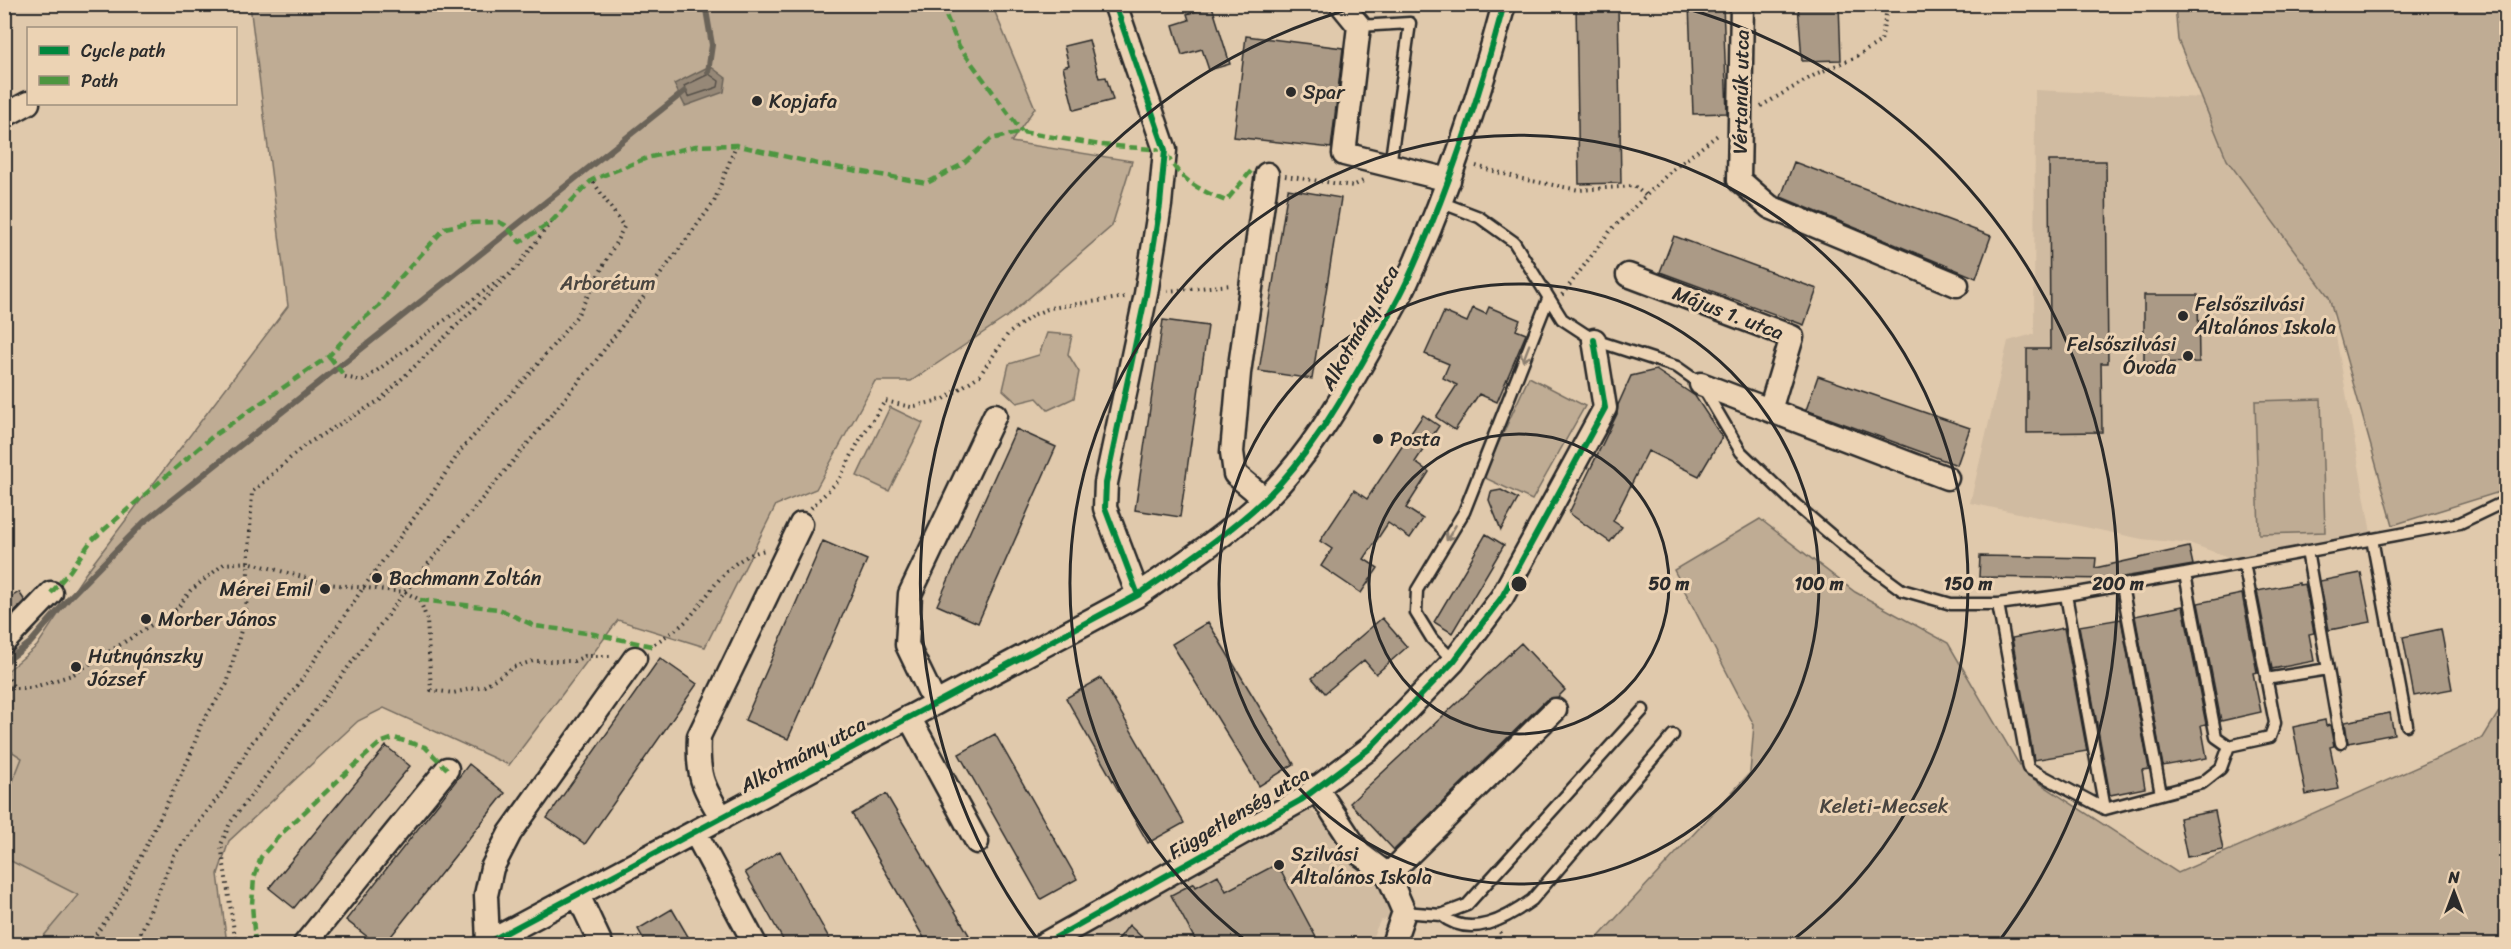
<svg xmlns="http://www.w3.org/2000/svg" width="2511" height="949" font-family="Sriracha,sans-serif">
<rect width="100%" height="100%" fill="#e0c9ac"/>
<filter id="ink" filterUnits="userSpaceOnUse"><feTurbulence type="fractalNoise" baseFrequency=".0167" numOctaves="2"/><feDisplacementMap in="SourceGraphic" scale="12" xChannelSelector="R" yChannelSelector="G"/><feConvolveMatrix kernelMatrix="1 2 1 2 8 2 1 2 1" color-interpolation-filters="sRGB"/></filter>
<g filter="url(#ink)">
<!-- built -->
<path fill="#d0bba1" d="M 2035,90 L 2202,98 L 2227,160 L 2329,297 L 2372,539 L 2244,563 L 2192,544 L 2142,539 L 1970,503 L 2008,341 L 2034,334 Z
M 5,747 L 22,758 L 5,804 Z
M 1301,800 L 1355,855 L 1388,875 L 1404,912 L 1380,921 L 1369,944 L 1044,944 Z
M 4,858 L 79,895 L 37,944 L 5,944 Z"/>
<!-- green -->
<path fill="#bfac94" stroke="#756c60" stroke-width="1.5" d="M 250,5 L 992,5 L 1035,108 L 1011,142 L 1132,161 L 1112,226 L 1008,316 L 911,381 L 875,381 L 816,489 L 776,505 L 705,647 L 618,620 L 509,765 L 384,708 L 358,721 L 229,841 L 218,874 L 227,944 L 37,944 L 78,895 L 5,858 L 4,804 L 22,758 L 5,747 L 5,673 L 37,646 L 85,574 L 288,306 Z
M 2175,5 L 2506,5 L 2506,490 L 2393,525 L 2329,297 L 2227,160 L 2178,40 Z
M 1047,333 L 1072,335 L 1068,354 L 1079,372 L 1074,398 L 1048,410 L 1037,398 L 1017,403 L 1003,390 L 1009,364 L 1039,355 Z
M 1529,377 L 1585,406 L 1532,500 L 1483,477 Z
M 2321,399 L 2325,532 L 2259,534 L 2255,401 Z
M 890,407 L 923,423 L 889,491 L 857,476 Z
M 1760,519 L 1855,592 L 1948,643 L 2024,773 L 2178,873 L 2483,738 L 2506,700 L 2506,944 L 1592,944 L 1750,773 L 1754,725 L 1674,570 Z"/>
<!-- water -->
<path fill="#968877" stroke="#6b6359" stroke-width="1.5" d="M 710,66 L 726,78 L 724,92 L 685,106 L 674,84 Z"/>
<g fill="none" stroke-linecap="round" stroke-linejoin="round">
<!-- shore -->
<path stroke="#565049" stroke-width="1.5" d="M 709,74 L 719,81 L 718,87 L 688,97 L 684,86 Z"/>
<!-- stream -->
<path stroke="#6b6359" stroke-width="6" d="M 705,4 L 712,45 L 708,72
M 4,663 L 30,643 L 69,598 L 144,522 L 685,91"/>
</g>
<!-- building -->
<path fill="#ab9a86" stroke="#2b2b2b" stroke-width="1.5" d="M 1576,4 L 1618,4 L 1621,183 L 1579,184 Z
M 1689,4 L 1723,4 L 1727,113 L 1693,114 Z
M 1798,4 L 1839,4 L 1841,60 L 1802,61 Z
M 1212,6 L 1230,64 L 1209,70 L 1202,49 L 1182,55 L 1173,25 L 1189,20 L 1187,14 Z
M 1246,36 L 1343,48 L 1331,148 L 1234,137 Z
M 1089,40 L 1099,78 L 1106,77 L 1113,100 L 1074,110 L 1063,67 L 1069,65 L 1064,46 Z
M 2049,161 L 2106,161 L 2108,363 L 2101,363 L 2102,432 L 2027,433 L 2027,349 L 2050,349 Z
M 1794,162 L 1991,236 L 1976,278 L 1781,197 Z
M 1288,189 L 1341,198 L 1312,379 L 1259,371 Z
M 1674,236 L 1817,289 L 1804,325 L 1660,272 Z
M 2144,295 L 2198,295 L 2199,362 L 2144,363 Z
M 1489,307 L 1520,320 L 1516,330 L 1526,334 L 1497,402 L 1479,394 L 1455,430 L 1436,417 L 1457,385 L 1443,378 L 1449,364 L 1425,354 L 1444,312 L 1467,322 L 1473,308 L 1486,314 Z
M 1163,320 L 1208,326 L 1180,517 L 1135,510 Z
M 1656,370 L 1695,396 L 1722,437 L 1699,476 L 1648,451 L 1613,521 L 1622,527 L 1610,542 L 1569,513 L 1617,414 L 1618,405 L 1631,376 Z
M 1818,376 L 1970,428 L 1957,465 L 1806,410 Z
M 1423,415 L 1439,426 L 1415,462 L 1429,472 L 1406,508 L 1423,519 L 1410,538 L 1388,523 L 1364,559 L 1378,568 L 1361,593 L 1321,566 L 1332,549 L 1320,541 L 1354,490 L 1367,499 Z
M 1016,429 L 1056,447 L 978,623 L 937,605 Z
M 1501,490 L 1518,499 L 1501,530 L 1489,500 L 1491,492 Z
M 1486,534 L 1504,545 L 1452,633 L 1434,622 Z
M 823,541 L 867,560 L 788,739 L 745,720 Z
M 2189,547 L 2193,565 L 2112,579 L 1979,577 L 1980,556 L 2096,558 L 2095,568 Z
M 2361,573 L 2371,622 L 2329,630 L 2320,581 Z
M 2299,583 L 2299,585 L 2305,584 L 2314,633 L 2309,634 L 2314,661 L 2272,669 L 2257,591 Z
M 19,592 L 25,601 L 4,622 L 4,602 Z
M 2242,594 L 2257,672 L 2253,673 L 2261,712 L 2221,721 L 2198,603 Z
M 2183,606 L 2206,724 L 2201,725 L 2207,758 L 2163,766 L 2135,616 Z
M 1382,618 L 1407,647 L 1376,674 L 1364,660 L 1325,693 L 1312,678 Z
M 2121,619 L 2149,769 L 2142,770 L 2145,788 L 2110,795 L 2079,626 Z
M 1208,622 L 1294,764 L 1259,786 L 1172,644 Z
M 2064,628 L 2087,751 L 2034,760 L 2012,638 Z
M 2441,629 L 2452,689 L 2414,696 L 2403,637 Z
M 1521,643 L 1565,690 L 1558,697 L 1546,700 L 1394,850 L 1350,803 Z
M 660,658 L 697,684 L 585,844 L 547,818 Z
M 1101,678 L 1184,823 L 1148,843 L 1066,698 Z
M 2390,713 L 2394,734 L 2348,743 L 2345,722 Z
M 2325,720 L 2326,726 L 2330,725 L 2334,746 L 2330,747 L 2339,789 L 2306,795 L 2293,727 Z
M 995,734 L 1077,879 L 1041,899 L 959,754 Z
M 386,746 L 410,766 L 294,908 L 269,888 Z
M 469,764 L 505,793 L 384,945 L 378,945 L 346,920 Z
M 886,794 L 969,935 L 953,945 L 928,945 L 852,814 Z
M 2215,811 L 2223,850 L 2187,857 L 2179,818 Z
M 780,851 L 833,945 L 786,945 L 745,872 Z
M 1277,864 L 1320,945 L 1198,945 L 1171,895 L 1194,883 L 1196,887 L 1218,875 L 1226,891 Z
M 672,909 L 693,945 L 647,945 L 638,929 Z
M 1129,925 L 1150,945 L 1114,945 Z"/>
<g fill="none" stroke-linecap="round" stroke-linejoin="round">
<defs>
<path id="lane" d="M 2034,4 L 2045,4
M 1359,26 L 1410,23 L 1390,166
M 1440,202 L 1479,217 L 1514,242 L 1562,319 L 1594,340 L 1677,367 L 1701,384 L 1741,452 L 1796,505 L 1852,553 L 1902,590 L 1951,604 L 1998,604 L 2066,595 L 2185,574 L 2460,523 L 2506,501
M 2372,539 L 2407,725
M 2307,551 L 2341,743
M 2185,574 L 2216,737 L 2229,746
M 2122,586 L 2161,794
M 2066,595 L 2105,809
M 1998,604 L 2028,768 L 2105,809 L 2202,783 L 2221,768 L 2229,746 L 2270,737 L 2275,723 L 2244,563
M 1454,661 L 1432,639 L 1416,613 L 1417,590 L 1464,512 L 1548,299
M 2266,679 L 2328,669
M 1404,912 L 1441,915 L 1467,905 L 1643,710
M 1441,915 C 1470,939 1506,919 1532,900 L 1673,735"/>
<path id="street" d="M 1115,4 L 1165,150 L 1160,205 L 1146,294 L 1106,483 L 1105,508 L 1138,595
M 1341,4 L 1359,26 L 1344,154 L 1449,180
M 1742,4 L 1739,180 L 1770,207 L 1957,285
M 4,116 L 28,103
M 1628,275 L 1792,337 L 1770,410
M 1701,384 L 1947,478
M 1265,499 L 1235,474 L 1232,452 L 1239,373 L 1267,174
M 4,642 L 51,593
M 935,703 L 907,645 L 910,594 L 995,415
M 909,717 L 977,842
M 1316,787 L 1360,854 L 1388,875
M 722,818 C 702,786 697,775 699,736 L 801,524
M 695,832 L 755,944
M 578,895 L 601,944
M 488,943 L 486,895 L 492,868 L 510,833 L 635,658
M 305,944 L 447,769
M 485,944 L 1138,595 C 1181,565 1226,536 1265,499 C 1309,456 1339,404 1369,351 C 1382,327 1397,304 1408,279 C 1448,191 1479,98 1504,4
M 1044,944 L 1301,800 L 1370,748 L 1454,661 L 1502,597 L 1605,408 L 1594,340
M 1393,944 L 1404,912 L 1388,875 L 1555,710"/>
</defs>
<!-- lane casing -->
<use href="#lane" stroke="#2b2b2b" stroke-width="15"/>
<!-- street casing -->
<use href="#street" stroke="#2b2b2b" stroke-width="27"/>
<!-- path -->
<path stroke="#2b2b2b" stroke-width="4" stroke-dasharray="1.5 4.5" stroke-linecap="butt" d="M 1761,106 L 1818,73 L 1854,58 L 1881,41 L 1888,4
M 1476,166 L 1522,179 L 1579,190 L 1634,186 L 1646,196
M 1285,176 L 1353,186 L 1363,181
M 1167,291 L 1231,285
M 1562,295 L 1610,231 L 1671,171 L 1719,134
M 345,377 L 363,381 L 503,277
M 811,508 L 839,480 L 859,441 L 885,401 L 911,407 L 944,399 L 980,375 L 1008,334 L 1033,315 L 1050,308 L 1126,297
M 650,647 C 662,638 678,630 688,619 C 713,592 725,558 766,550
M 4,668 L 14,688
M 4,688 L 31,688 L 72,675 L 177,609 L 190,591 L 224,564 L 248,562 L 328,584 L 405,592 L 420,600 L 427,620 L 431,690 L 453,693 L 484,686 L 514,667 L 533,661 L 574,661 L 585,656 L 613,656
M 1500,932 L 1507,944
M 89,944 L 117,905 L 190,756 L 201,724 L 227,684 L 246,611 L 252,492 L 305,445 L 380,400 L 518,266 L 551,222
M 136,944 L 174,855 L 225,788 L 250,745 L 298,685 L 363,588 L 435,489 L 461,450 L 533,370 L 577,316 L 624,227 L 592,180
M 236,944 L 221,845 L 230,823 L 405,592 L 595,362 L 683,244 L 714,202 L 736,145"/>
<!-- lane -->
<use href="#lane" stroke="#ecd3b4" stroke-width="10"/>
<!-- street -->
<use href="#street" stroke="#ecd3b4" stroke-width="22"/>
<!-- quiet -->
<path stroke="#4d9640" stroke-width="4.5" stroke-dasharray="9 4.5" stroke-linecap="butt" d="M 941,4 L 959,46 L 1022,132
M 4,11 L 15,4
M 329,356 L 345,377
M 51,593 L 70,571 L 91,541 L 213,436 L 329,356 L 357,324 L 378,307 L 398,280 L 445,228 L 468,223 L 499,222 L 505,225 L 520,242 L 551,222 L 592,180 L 647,158 L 696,146 L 736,145 L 818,164 L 927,183 L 961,165 L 991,139 L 1022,132 L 1101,145 L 1165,150 C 1176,178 1199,190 1226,201 L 1251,171
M 420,600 L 499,609 L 535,626 L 594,634 L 652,646
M 255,944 L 252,904 L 254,878 L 261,857 L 279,836 L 345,774 L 380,743 L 394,738 L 425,747 L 447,769"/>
<defs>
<path id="cycleway" d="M 1115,4 L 1165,150 L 1160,205 L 1146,294 L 1106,483 L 1105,508 L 1138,595
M 485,944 L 1138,595 C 1181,565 1226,536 1265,499 C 1309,456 1339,404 1369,351 C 1382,327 1397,304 1408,279 C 1448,191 1479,98 1504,4
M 1044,944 L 1301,800 L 1370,748 L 1454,661 L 1502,597 L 1605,408 L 1594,340"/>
</defs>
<!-- cycleway casing -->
<use href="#cycleway" stroke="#ecd3b4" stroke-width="10"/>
<!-- cycleway -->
<use href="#cycleway" stroke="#00873e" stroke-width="6"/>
</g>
<!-- one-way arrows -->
<defs><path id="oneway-shaft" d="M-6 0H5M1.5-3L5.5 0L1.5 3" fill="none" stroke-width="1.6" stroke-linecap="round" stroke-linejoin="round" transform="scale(1.5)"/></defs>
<g stroke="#8c7f70">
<use href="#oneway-shaft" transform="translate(1526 353) rotate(111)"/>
<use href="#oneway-shaft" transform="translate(1451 533) rotate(121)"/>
</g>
</g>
<!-- distance rings -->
<g fill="none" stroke="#2b2b2b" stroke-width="3">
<circle cx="1519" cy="584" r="150"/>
<circle cx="1519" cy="584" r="300"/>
<path d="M1249 943A449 449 0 1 1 1789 943"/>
<path d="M1041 944A599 599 0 0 1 1364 5M1674 5A599 599 0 0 1 1997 944"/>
</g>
<!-- markers -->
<g fill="#2b2b2b" stroke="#ecd3b4" stroke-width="2">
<circle cx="1291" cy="92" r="6"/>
<circle cx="757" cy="101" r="6"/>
<circle cx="2183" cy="316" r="6"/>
<circle cx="2188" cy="356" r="6"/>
<circle cx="1378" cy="439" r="6"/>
<circle cx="377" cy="578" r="6"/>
<circle cx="325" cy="589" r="6"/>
<circle cx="146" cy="619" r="6"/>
<circle cx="76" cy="667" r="6"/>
<circle cx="1279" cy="865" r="6"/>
</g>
<g text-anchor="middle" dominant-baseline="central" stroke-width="6" stroke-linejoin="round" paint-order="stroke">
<!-- poi labels -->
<g font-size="20" fill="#2b2b2b" stroke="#ecd3b4" text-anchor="start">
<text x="1303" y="92">Spar</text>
<text x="769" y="101">Kopjafa</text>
<text x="2195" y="304">Felsőszilvási<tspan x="2195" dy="23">Általános Iskola</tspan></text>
<text x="2176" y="344" text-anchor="end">Felsőszilvási<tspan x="2176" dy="23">Óvoda</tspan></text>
<text x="1390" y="439">Posta</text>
<text x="389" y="578">Bachmann Zoltán</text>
<text x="313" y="589" text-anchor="end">Mérei Emil</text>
<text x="158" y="619">Morber János</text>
<text x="88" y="656">Hutnyánszky<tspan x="88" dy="23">József</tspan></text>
<text x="1291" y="854">Szilvási<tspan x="1291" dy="23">Általános Iskola</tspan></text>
</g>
<!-- street labels -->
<g font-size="20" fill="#2b2b2b" stroke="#ecd3b4">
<text transform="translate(1741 92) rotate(-89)">Vértanúk utca</text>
<text transform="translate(1728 313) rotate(21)">Május 1. utca</text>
<text transform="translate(1360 328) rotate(-61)">Alkotmány utca</text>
<text transform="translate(803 755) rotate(-28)">Alkotmány utca</text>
<text transform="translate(1239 813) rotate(-31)">Függetlenség utca</text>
</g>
<!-- park labels -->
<g font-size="20" fill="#494540" stroke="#ecd3b4">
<text x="608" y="283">Arborétum</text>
<text x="1884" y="806">Keleti-Mecsek</text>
</g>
</g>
<circle cx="1519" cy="584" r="9" fill="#2b2b2b" stroke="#ecd3b4" stroke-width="3"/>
<g font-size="18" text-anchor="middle" font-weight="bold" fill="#2b2b2b" stroke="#ecd3b4" stroke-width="6" stroke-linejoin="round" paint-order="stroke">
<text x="1669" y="590">50 m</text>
<text x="1819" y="590">100 m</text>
<text x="1968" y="590">150 m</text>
<text x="2118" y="590">200 m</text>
</g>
<!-- margin -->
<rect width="2511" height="949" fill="none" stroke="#ecd3b4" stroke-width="24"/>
<rect x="12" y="12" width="2487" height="925" fill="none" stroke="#2b2b2b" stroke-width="2" filter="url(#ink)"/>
<!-- legend -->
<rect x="27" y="27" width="210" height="78" fill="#ecd3b4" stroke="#9f907d" stroke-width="1.5"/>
<rect x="39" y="46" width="30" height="9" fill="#00873e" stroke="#9f907d" stroke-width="1.5"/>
<text x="81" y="57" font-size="18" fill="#2b2b2b">Cycle path</text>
<rect x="39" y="76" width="30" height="9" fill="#4d9640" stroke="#9f907d" stroke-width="1.5"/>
<text x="81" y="87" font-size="18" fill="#2b2b2b">Path</text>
<!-- north arrow -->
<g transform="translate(2454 892)" stroke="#ecd3b4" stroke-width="4.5" paint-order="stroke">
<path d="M0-4.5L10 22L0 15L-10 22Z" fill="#2b2b2b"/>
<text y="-9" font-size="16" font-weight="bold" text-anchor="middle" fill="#2b2b2b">N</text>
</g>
</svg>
